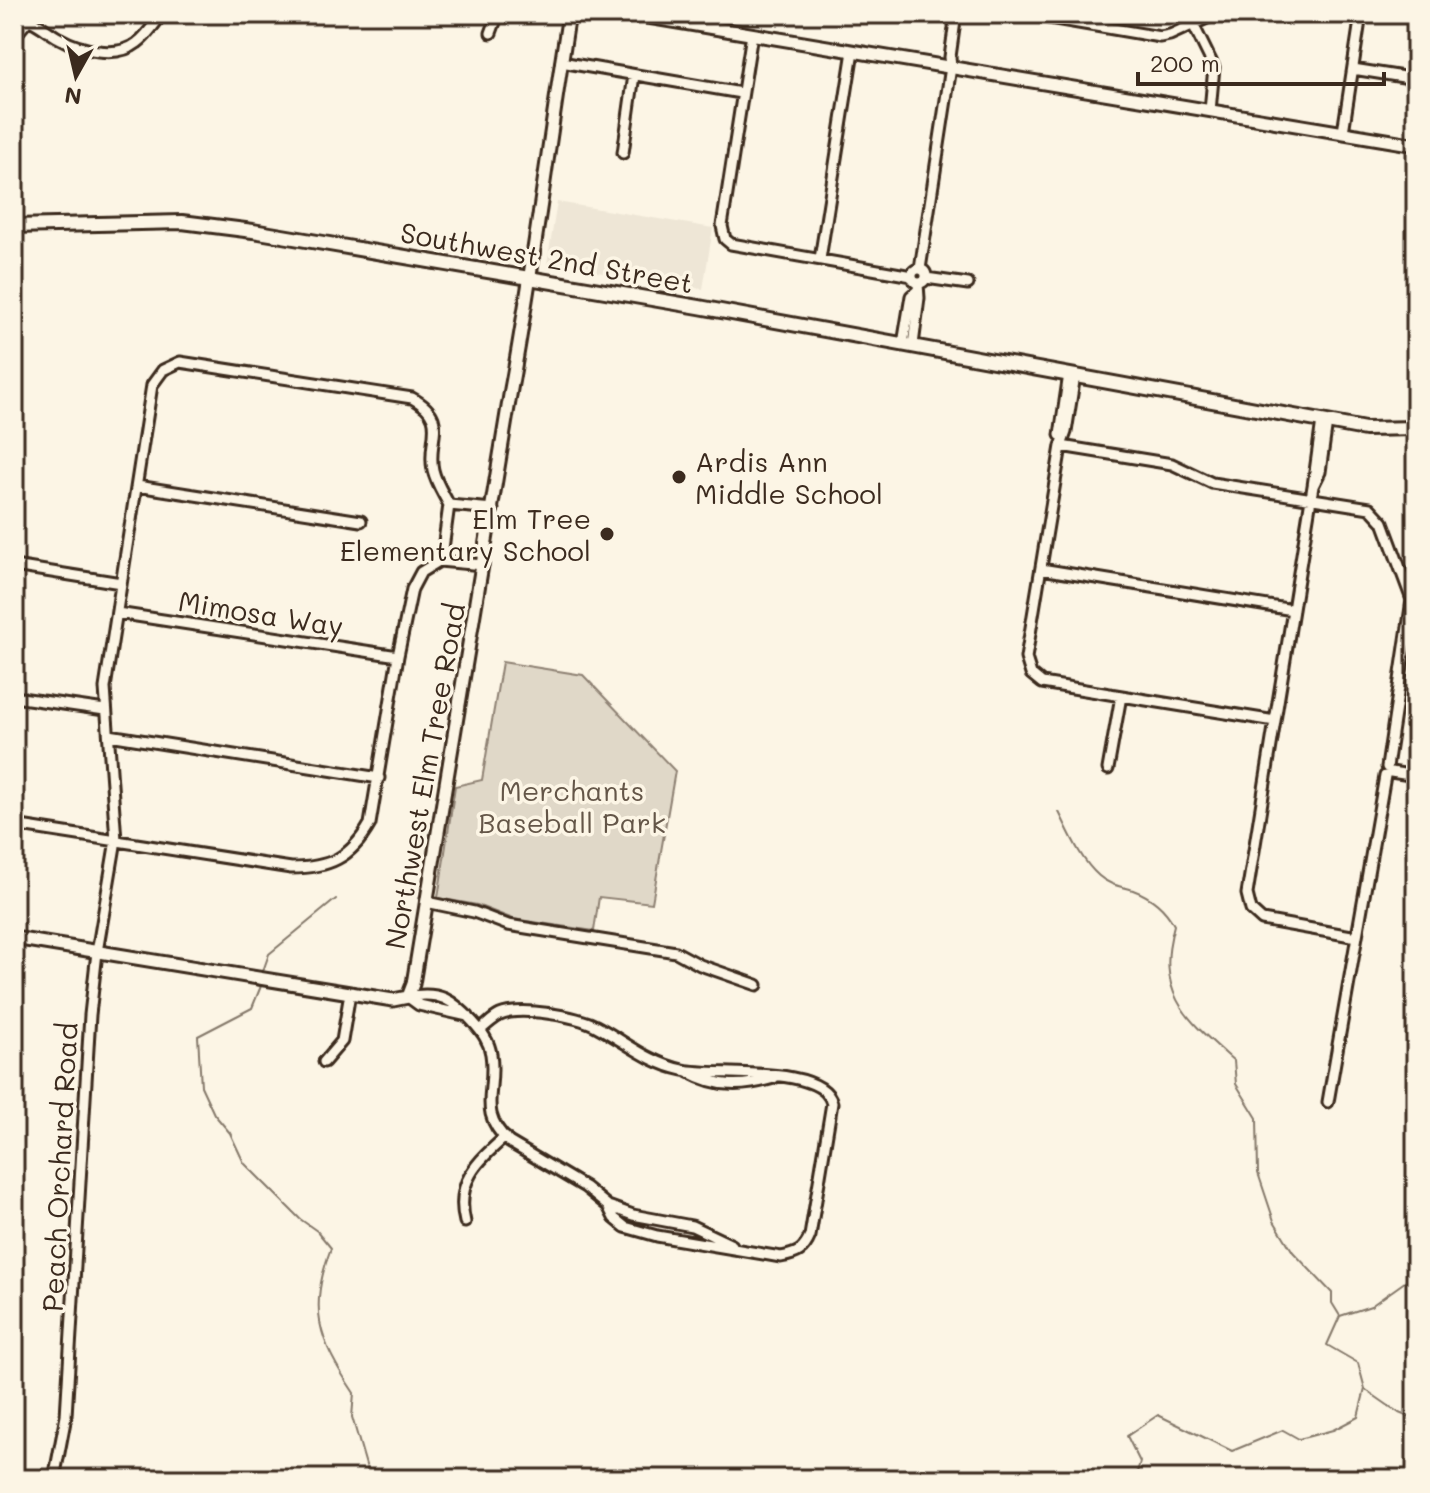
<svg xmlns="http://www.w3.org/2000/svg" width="1430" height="1493" font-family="Mali,sans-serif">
<rect width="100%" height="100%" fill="#fcf5e5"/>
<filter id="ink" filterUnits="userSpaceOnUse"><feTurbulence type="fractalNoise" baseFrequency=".0125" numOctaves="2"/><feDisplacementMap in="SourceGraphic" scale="16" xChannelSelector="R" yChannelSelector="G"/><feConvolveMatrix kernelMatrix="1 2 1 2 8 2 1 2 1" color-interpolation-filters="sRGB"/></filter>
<g filter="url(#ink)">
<!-- built -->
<path fill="#eee6d6" d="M 557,202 L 713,228 L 703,289 L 547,264 Z"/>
<!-- green -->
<path fill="#e0d8c8" stroke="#8e8173" stroke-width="2" d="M 502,662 L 583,675 L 675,771 L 652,903 L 599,897 L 594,931 L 513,919 L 477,905 L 438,898 L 455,786 L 482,780 Z"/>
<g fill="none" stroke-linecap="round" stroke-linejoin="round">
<!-- stream -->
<path stroke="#85796b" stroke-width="2" d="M 1059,812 C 1070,834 1080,859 1099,876 C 1109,885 1120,886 1133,890 C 1152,897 1165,908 1174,925 C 1155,995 1186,1018 1234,1061 L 1236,1084 L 1257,1118 L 1258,1173 L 1274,1221 L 1293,1252 L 1332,1293 L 1332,1303 L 1340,1316
M 263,971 L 269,954 L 336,899
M 261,986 L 252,1008 L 198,1036 L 201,1086 L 214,1114 L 230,1133 L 244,1163 L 300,1219 L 317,1231 L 331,1248 C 308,1311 318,1339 354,1393 L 352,1417 L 370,1479
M 1366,1390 L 1399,1413 L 1416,1420
M 1135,1479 L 1140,1462 L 1127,1436 L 1158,1415 L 1232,1451 L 1283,1430 L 1299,1439 L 1333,1430 L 1358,1417 L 1365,1389 L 1358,1363 L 1327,1345 L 1340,1316 L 1371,1306 L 1416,1274"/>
<defs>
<path id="minor" d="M 1026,14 L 1160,37 L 1170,35 L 1216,14
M 1188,14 L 1214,67 L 1210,111
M 14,18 C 32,16 44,30 59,38 C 80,50 117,59 137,43 C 147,36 155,23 162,14
M 491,33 L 498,14
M 752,34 L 722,226 L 725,239 L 731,244 L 912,276
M 14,37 L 29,19
M 561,62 L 741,93
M 1353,69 L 1416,79
M 1343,132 L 1361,14
M 623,153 L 634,75
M 820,259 L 853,51
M912 276a7 7 0 1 1 14 0a7 7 0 1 1-14 0Z
M 920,269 L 951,67 L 950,57 L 956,14
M 926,278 L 968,284
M 903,344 L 911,296 L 917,291
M 913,345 L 919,298 L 918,284
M 1075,375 L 1066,432 L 1061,446 L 1026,658 L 1031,674 L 1042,683 L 1275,721
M 1322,421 L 1313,486 L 1320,472 L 1327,422
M 1060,435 L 1069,374
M 1061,446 L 1172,464 L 1212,483 L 1370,508 L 1383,522 L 1412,600 L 1387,767
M 137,486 L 361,521
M 1313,486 L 1247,894 L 1251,910 L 1262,920 L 1357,937
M 449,505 L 493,509
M 439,561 L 442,556 L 449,505
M 14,566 L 121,583
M 1041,569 L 1293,610
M 117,613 L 398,656
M 14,697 L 105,710
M 109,735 L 379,778
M 1108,769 L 1121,696
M 1391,772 L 1416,776
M 14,825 L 291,868 C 329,868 351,858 370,824 L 398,656 L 412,589 L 421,572 L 439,561 L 483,565
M 426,902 L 474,912 L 508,925 L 676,952 L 700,965 L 757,985
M 408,997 C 439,990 453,1000 473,1022 C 482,1032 489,1041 491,1054 C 497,1091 476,1111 509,1142 L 585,1187 L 608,1206 L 633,1215 L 692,1226 L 732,1245
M 408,997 L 419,1005 L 468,1016
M 480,1030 C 486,1026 493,1018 500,1015 C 520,1006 577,1016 596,1026 C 626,1042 649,1063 683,1070 C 715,1077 823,1064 832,1103 L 810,1236 C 804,1251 797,1254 781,1257 L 657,1236 L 625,1227 L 614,1218 L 608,1206
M 324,1062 L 342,1041 L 350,993
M 689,1072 C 718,1088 743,1087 774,1078
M 1328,1102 L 1385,776
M 465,1222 C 455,1182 477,1162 505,1137
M 54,1479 L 66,1416 L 90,1015 L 97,952 L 116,840 L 105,688 L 152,385 L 163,370 L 180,362 L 412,398 C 451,419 426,439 433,470 C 436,483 443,493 449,505"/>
<path id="tertiary" d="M 630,14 L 1416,145
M 14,938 L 393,1000 L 408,997 L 413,984 L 511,389 C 534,265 549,139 569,14"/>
<path id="secondary" d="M 14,226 L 182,222 L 253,231 L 699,307 L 1365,429 L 1416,428"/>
</defs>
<!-- minor casing -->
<use href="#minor" stroke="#3b2a1e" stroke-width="15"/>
<!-- tertiary casing -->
<use href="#tertiary" stroke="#3b2a1e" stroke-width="17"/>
<!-- secondary casing -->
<use href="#secondary" stroke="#3b2a1e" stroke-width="18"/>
<!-- minor -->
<use href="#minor" stroke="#fcf5e5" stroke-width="9"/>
<!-- tertiary -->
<use href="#tertiary" stroke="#fcf5e5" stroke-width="11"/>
<!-- secondary -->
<use href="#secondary" stroke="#fcf5e5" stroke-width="12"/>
</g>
</g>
<!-- markers -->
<g fill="#3b2a1e" stroke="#fcf5e5" stroke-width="3">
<circle cx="679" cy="477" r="8"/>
<circle cx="607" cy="534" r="8"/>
</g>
<g text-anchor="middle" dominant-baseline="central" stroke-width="7" stroke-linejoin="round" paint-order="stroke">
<!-- street labels -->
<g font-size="28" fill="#3b2a1e" stroke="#fcf5e5">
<text transform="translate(547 257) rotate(10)">Southwest 2nd Street</text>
<text transform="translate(261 613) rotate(9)">Mimosa Way</text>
<text transform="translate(424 776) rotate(-80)">Northwest Elm Tree Road</text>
<text transform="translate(59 1167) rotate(-87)">Peach Orchard Road</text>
</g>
<!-- poi labels -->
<g font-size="28" fill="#3b2a1e" stroke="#fcf5e5" text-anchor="start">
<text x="695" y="461">Ardis Ann<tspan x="695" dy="32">Middle School</tspan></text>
<text x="591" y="518" text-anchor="end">Elm Tree<tspan x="591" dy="32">Elementary School</tspan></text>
</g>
<!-- park labels -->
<g font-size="28" fill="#645648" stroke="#fcf5e5">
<text x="572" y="790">Merchants<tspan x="572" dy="32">Baseball Park</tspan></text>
</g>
</g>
<!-- margin -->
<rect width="1430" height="1493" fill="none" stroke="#fcf5e5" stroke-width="48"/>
<rect x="24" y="24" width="1382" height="1445" fill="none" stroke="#3b2a1e" stroke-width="3" filter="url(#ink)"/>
<!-- north arrow -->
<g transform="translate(76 76) rotate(188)" stroke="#fcf5e5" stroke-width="6" paint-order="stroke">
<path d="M0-6L14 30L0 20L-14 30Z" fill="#3b2a1e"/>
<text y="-12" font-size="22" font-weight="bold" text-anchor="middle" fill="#3b2a1e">N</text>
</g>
<!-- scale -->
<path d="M1138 72v12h246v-12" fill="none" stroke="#3b2a1e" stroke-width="4"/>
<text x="1150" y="72" font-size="24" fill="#3b2a1e" stroke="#fcf5e5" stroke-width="6" paint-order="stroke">200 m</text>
</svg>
